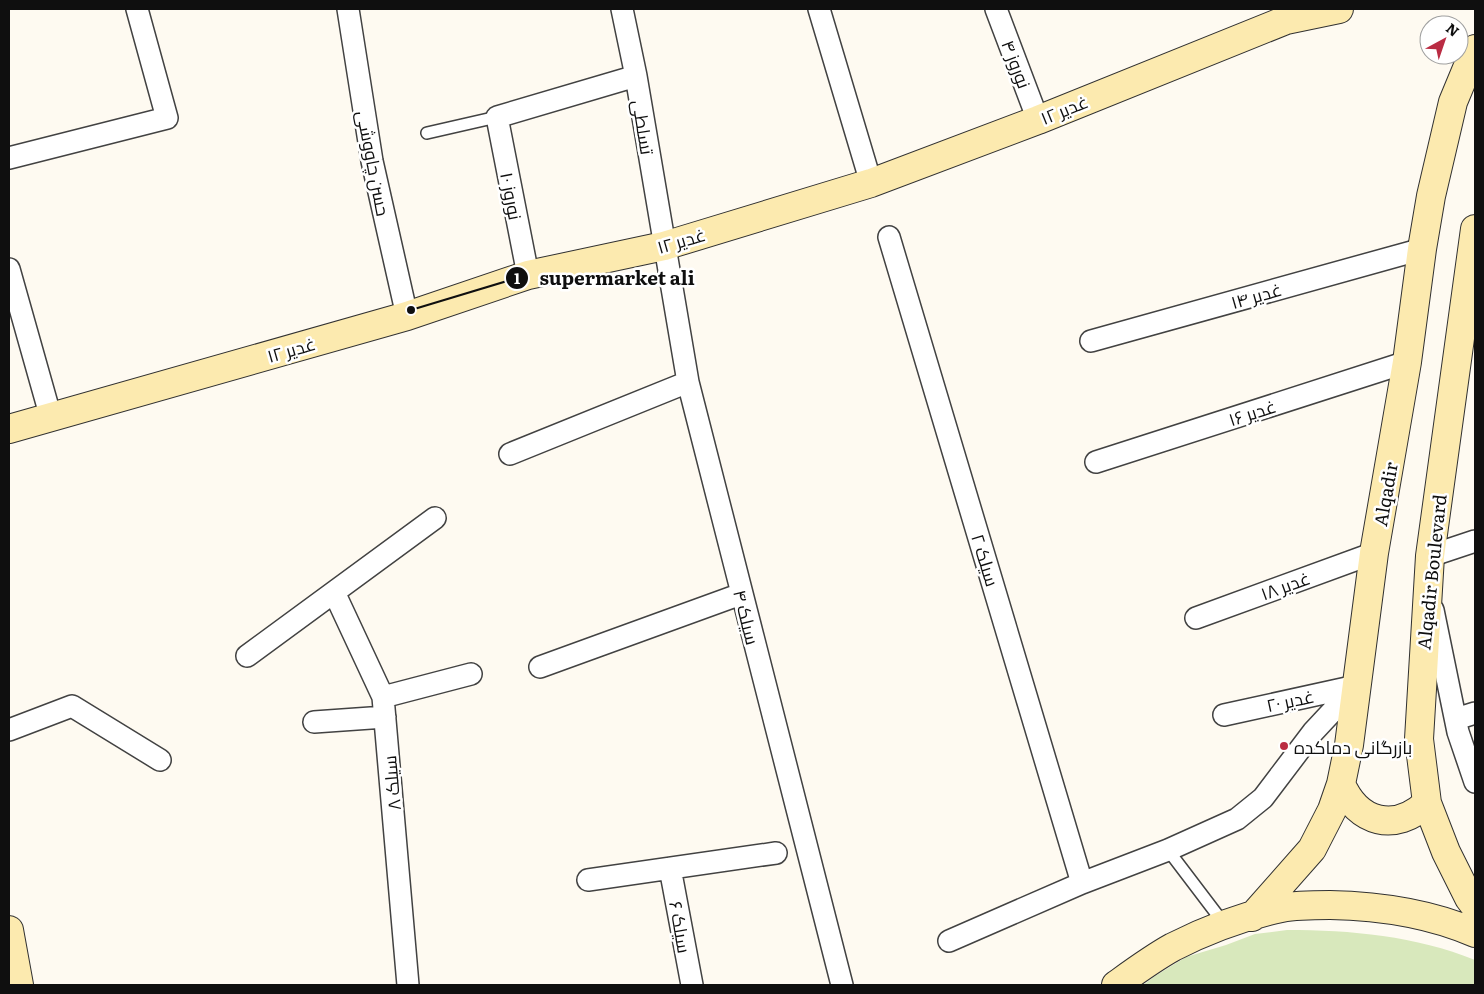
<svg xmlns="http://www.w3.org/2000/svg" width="1484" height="994" font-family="Literata,Cairo,serif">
<rect width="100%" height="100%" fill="#fefaf1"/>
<!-- green -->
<path fill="#d8e8bc" d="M 1287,930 C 1351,930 1416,936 1475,960 L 1475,985 L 1143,985 L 1155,976 L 1186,957 L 1226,945 L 1255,934 Z"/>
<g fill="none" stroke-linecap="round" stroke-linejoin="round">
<defs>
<path id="lane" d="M 427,133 L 497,117
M 1168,850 L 1225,925"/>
<path id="street" d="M 348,9 L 372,161 L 407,316
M 622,9 L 636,76 L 688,382 L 842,985
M 819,9 L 871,183
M 996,9 L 1038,120
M 9,158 L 167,118 L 137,9
M 889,237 L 1082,883
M 9,269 L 51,418
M 528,275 L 497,117 L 636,76
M 1091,341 L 1422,249
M 510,454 L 688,382
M 1096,462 L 1407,362
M 1430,556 L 1475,541
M 334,592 L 383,697 L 408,985
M 1433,610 L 1458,732 L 1475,782
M 1196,618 L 1374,553
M 247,656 L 435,518
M 540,667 L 741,594
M 383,697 L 471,674
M 1224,715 L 1356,686
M 1456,719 L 1475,713
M 314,722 L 385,717
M 9,730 L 72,706 L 160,760
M 670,868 L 692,985
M 588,880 L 776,853
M 949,941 L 1082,883 L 1168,850 L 1237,819 L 1263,798 L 1313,732 L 1356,686"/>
<path id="secondary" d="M 1475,229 L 1430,556 L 1419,739 L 1427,803 L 1446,852 L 1469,898 L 1475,906
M 9,429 L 407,316 L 528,275 L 664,246 L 871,183 L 1038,120 L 1286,20 L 1339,9
M 1341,784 C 1358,823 1395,833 1427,803
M 1252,917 L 1312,849 L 1332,810 L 1341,784 L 1349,745 L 1374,553 L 1407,362 L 1422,249 L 1431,196 L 1453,102 L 1475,49
M 9,930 L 19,985
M 1116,985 C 1134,972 1153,958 1173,947 C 1206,930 1244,916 1281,908 C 1296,905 1314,905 1330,905 C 1380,906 1429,913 1475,933"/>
</defs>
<!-- lane casing -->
<use href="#lane" stroke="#424242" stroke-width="14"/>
<!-- street casing -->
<use href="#street" stroke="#424242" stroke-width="24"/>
<!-- secondary casing -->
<use href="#secondary" stroke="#313131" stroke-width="30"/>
<!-- lane -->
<use href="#lane" stroke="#fff" stroke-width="11"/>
<!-- street -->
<use href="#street" stroke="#fff" stroke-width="21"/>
<!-- secondary -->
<use href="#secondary" stroke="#fceaaf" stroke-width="28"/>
</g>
<!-- markers -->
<circle fill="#ba2c43" stroke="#fff" stroke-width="2" cx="1284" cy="746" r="5"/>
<g text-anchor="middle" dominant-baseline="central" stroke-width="5" stroke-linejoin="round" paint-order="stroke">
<!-- street labels -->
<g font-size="18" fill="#0f0f0f" stroke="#fff">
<text transform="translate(1017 64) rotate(69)">نوروز ۴</text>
<text transform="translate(1064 109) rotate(-22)">غدیر ۱۲</text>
<text transform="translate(644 127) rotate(81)">تسلطی</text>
<text transform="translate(374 163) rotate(79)">حسن چاووشی</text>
<text transform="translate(512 196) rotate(79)">نوروز ۱۰</text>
<text transform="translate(681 240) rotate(-16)">غدیر ۱۲</text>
<text transform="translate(1256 295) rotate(-16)">غدیر ۱۴</text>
<text transform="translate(291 349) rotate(-16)">غدیر ۱۲</text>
<text transform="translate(1252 412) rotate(-18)">غدیر ۱۶</text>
<text transform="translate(1385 494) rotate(-80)">Alqadir</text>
<text transform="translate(986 560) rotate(73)">سیلک ۲</text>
<text transform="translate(1431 572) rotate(-84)">Alqadir Boulevard</text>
<text transform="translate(1285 585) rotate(-20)">غدیر ۱۸</text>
<text transform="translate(747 617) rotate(76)">سیلک ۴</text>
<text transform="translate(1290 700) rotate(-12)">غدیر ۲۰</text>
<text transform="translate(391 783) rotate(-95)">سیلک ۸</text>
<text transform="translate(681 927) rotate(80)">سیلک ۶</text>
</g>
<!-- poi labels -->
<g font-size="18" fill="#0f0f0f" stroke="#fff" text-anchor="start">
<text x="1294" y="746">بازرگانی دماکده</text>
</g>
</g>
<!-- callouts -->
<path fill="none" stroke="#0f0f0f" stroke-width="2" d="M411 310L517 278"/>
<g fill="#0f0f0f" stroke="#fff" stroke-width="2">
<circle cx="411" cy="310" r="5"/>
<circle cx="517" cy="278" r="12"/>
</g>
<g font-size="15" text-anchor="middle" font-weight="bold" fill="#fff">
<text x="517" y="284">1</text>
</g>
<g font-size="19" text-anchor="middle" font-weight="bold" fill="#0f0f0f" stroke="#fff" stroke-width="5" stroke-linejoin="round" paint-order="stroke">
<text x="617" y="285">supermarket ali</text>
</g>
<!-- border -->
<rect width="1484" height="994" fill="none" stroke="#0f0f0f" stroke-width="20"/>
<!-- north arrow -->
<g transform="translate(1444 40) rotate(40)"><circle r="24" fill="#ffffff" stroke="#9f9f9f"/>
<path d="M0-4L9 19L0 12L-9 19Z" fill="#ba2c43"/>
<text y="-8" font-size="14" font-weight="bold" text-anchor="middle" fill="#0f0f0f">N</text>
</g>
</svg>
